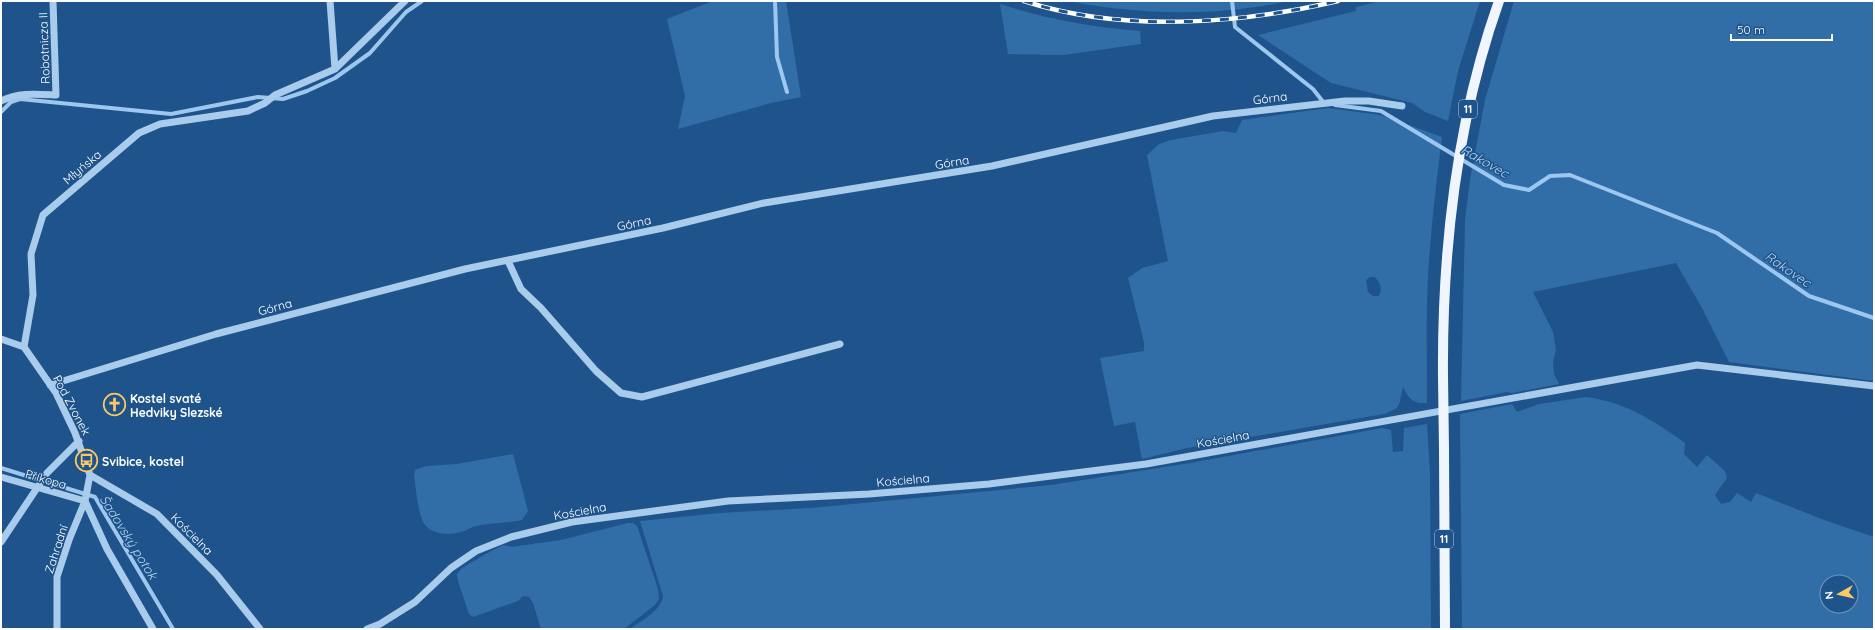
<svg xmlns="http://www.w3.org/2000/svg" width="1875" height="630" font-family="Quicksand,sans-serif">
<rect width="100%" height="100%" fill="#1e548b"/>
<!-- green -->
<path fill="#316ea8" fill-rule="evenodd" d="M 713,1 L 786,1 L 801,97 L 771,103 L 678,129 L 685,96 L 667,19 Z
M 1067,1 L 1288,1 C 1217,17 1139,15 1067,1 Z
M 1380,1 L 1480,1 L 1458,71 L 1448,121 L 1425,112 L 1412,103 L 1331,83 L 1258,35 L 1356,11 L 1356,7 Z
M 1514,1 L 1874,1 L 1874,381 L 1729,362 L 1702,308 L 1676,263 L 1533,292 L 1553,332 L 1556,350 L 1553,362 L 1554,374 L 1559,384 L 1512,393 L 1507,392 L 1461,401 L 1465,220 L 1470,180 L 1485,100 Z
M 1000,4 C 1046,19 1092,27 1140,31 L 1141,44 L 1064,55 L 1008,54 Z
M 1328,108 L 1381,115 L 1442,137 C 1436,183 1431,229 1428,275 C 1426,317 1427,360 1427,403 C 1413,404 1409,399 1403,387 C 1398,406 1403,407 1384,414 L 1187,448 L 1142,459 L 1135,422 L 1114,426 L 1100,358 L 1144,351 L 1144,342 L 1128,278 L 1142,268 L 1168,261 L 1147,155 L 1159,144 L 1171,140 L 1223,131 L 1236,133 L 1242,120 ZM 1370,277 L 1375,277 C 1380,283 1383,288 1379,296 L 1373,296 L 1368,292 L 1366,280 Z
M 1586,397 C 1625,402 1653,420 1685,443 L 1684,454 L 1697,467 L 1707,455 L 1725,471 L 1727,478 L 1715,495 L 1721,504 L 1730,502 L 1737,493 L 1751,502 L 1756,493 L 1824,520 L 1874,537 L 1874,629 L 1462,629 L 1460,414 L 1512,404 L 1517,412 L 1539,404 ZM 1827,582 L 1851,582 L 1851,606 L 1827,606 Z
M 1427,424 L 1430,473 L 1431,629 L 630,629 C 642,620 660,612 663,596 L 640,521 L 720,513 L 810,508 L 1051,485 L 1190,463 L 1382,428 L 1391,430 L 1393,452 L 1403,451 L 1404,428 Z
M 513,454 L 528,511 L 522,520 C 506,523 491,523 476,526 C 471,527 466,531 461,532 C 451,535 434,535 426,526 C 418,518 416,488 414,475 L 415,470 L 426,466 L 457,464 Z
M 628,523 L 633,523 L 637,526 L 658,589 L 659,599 L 655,605 L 624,629 L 541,629 L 533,603 L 529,597 L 523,596 L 518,601 L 473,617 L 469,614 L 458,581 L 457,574 L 462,568 L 484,555 L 503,545 L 512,547 L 561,540 Z"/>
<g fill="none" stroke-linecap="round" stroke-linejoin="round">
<!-- stream -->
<path stroke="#9dc7ee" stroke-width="4" d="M 775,1 L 777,57 L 787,92
M 1232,1 L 1235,27 L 1313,89 L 1324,103
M 1335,105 L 1381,111 L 1504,185 L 1529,190 L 1550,176 L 1570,175 L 1717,233 L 1809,296 L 1874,318
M 1,112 L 11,102 L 20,99 L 171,114 L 258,97 L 283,99 L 307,91 L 335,78 L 370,53 L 406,12 L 422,1
M 1,468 L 95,497 L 173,629"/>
<!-- minor -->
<path stroke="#a9cbec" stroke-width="7" d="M 330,1 L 335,69
M 1,101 C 18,92 37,94 56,95 L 53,1
M 508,261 L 521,289 L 541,308 L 596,371 L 621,393 L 642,397 L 840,344
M 1,339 L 24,347 L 56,393 L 75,433 L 90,475 L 85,501 L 69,540 L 57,577 L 57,629
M 24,347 L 33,295 L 31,254 L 43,215 L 139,133 L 160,124 L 248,111 L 265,103 L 275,95 L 335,69 L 405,1
M 50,385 L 216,334 L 465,269 L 663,228 L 764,203 L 992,166 L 1213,116 L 1345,101 L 1369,101 L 1402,106
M 90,475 L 157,514 L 217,575 L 260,629
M 1,477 L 85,501
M 85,501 L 107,549 L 153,629
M 1,542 L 47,473 L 79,441
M 367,629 L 380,624 L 415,602 L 451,568 L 476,551 L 511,537 L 572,522 L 728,501 L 869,494 L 989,484 L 1146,464 L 1697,365 L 1874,386"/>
<!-- major -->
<path stroke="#eff6ff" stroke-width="10" d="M 1443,376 C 1442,248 1456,122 1499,1
M 1444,449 L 1445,629"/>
<defs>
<path id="rail" d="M 1024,1 C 1123,33 1239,24 1338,1"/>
</defs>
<!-- rail casing -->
<use href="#rail" stroke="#fff" stroke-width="4.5"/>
<!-- rail -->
<use href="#rail" stroke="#1e548b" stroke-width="3" stroke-dasharray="9" stroke-linecap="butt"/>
<!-- major-bridge -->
<path stroke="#eff6ff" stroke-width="10" d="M 1443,376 L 1444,449"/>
</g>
<!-- icons -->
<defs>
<symbol id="church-ring" viewBox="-11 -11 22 22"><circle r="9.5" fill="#1e548b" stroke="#fbc868" stroke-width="1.5"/><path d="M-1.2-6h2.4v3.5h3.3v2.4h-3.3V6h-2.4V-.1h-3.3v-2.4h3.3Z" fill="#fbc868"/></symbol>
<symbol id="bus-ring" viewBox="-11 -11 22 22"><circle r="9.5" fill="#1e548b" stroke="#fbc868" stroke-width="1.5"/><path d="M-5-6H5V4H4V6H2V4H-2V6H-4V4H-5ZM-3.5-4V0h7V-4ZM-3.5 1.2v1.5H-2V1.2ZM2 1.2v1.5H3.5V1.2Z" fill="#fbc868"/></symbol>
</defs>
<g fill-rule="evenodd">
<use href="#church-ring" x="102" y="392" width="25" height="25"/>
<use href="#bus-ring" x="74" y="448" width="25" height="25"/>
</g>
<g text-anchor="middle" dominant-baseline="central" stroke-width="3" stroke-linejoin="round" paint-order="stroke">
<!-- shield labels -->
<g fill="#1e548b" stroke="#bcccdc" stroke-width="1">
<rect x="1459" y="100" width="18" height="18" rx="3"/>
<rect x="1435" y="530" width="18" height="18" rx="3"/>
</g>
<g font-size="11" font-weight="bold" fill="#fff">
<text x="1468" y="109">11</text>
<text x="1444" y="539">11</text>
</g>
<!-- street labels -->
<g font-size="12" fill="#fff" stroke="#1e548b">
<text transform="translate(44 48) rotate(-92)">Robotnicza II</text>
<text transform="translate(1270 98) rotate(-7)">Górna</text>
<text transform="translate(952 162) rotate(-9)">Górna</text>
<text transform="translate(82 167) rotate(-40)">Młyńska</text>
<text transform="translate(634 223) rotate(-12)">Górna</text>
<text transform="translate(275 307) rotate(-15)">Górna</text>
<text transform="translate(72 405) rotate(62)">Pod Zvonek</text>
<text transform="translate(1223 439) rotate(-10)">Kościelna</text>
<text transform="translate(46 479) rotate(16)">Příkopa</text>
<text transform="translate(903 480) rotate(-5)">Kościelna</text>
<text transform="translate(580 511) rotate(-10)">Kościelna</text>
<text transform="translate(192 534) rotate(45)">Kościelna</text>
<text transform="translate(56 549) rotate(-72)">Zahradní</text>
</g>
<!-- poi labels -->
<g font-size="12" font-weight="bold" fill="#fff" stroke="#1e548b" text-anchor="start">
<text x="130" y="398">Kostel svaté<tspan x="130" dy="14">Hedviky Slezské</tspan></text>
<text x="102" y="461">Svibice, kostel</text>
</g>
<!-- water labels -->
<g font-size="13" font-style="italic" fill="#b5d5f3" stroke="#1e548b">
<text transform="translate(1485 161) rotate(30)">Rakovec</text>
<text transform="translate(1788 269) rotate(34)">Rakovec</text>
<text transform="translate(129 537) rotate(58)">Šadovský potok</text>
</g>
</g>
<!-- border -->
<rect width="1875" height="630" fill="none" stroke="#ffffff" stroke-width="4"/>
<!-- north arrow -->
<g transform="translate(1839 594) rotate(262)"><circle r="19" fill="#1e548b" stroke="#7898b9"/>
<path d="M0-3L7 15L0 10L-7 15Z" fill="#fbc868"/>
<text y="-6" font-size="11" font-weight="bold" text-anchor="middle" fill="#ffffff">N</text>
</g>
<!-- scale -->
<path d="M1731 34v6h101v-6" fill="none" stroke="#ffffff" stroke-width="2"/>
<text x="1737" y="34" font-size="12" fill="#ffffff" stroke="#1e548b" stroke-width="3" paint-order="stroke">50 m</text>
</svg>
